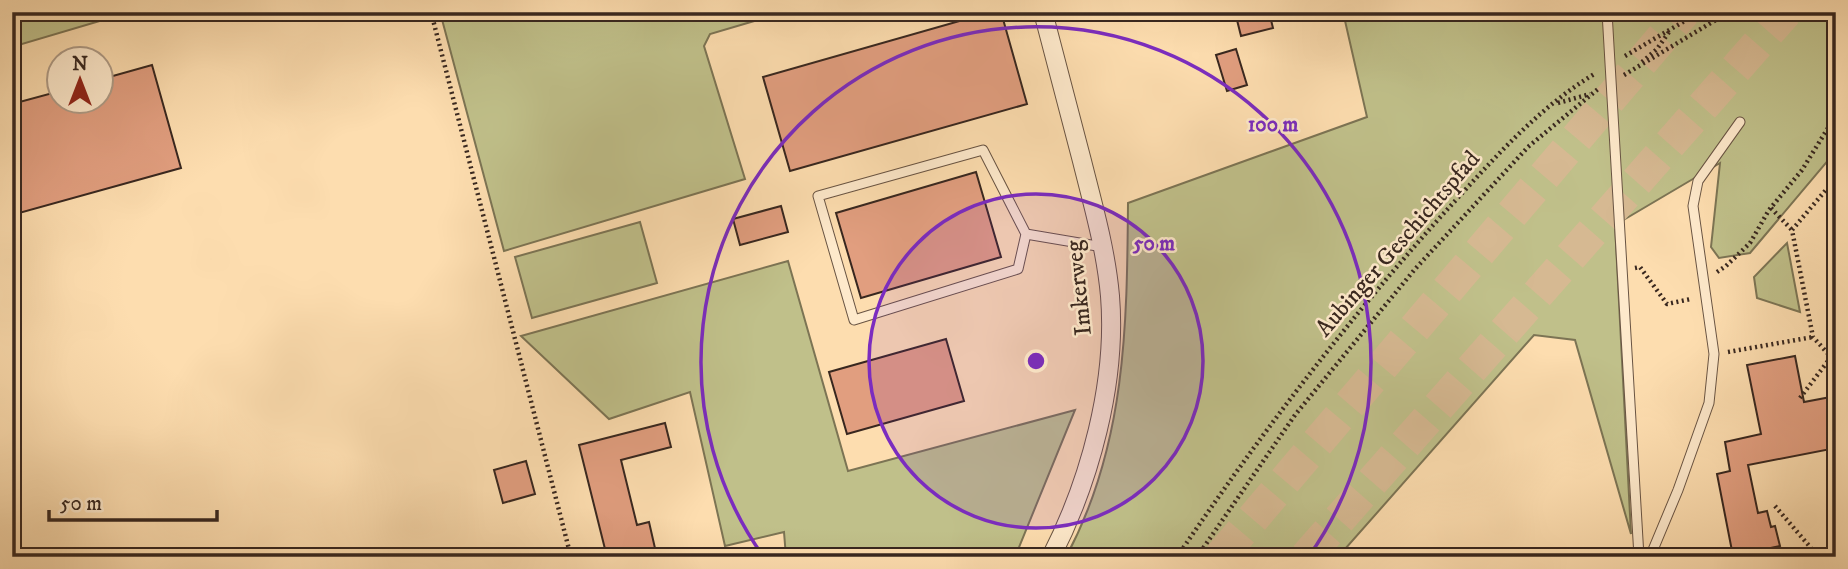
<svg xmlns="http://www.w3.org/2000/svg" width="1848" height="569" font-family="'IM FELL DW Pica',serif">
<rect width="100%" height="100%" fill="#fdddaf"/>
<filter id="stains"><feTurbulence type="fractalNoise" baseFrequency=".00286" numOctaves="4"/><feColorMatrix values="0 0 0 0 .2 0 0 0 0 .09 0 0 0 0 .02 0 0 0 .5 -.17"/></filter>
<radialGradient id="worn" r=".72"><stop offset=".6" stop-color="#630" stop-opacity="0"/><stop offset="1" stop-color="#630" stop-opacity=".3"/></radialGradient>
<!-- green -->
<path fill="#c0c08a" stroke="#7c7454" stroke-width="2" d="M 12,12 L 130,12 L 12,47 Z
M 440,12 L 785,12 L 710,34 L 704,46 L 745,179 L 504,251 Z
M 1343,12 L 1836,12 L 1836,151 L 1750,253 L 1719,258 L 1711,247 L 1720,163 L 1615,225 L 1631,534 L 1575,340 L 1534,335 L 1338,557 L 1066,557 C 1126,445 1127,326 1128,203 L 1367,117 Z
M 640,222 L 657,283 L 532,318 L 515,257 Z
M 1787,243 L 1800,312 L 1757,298 L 1754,277 Z
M 788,261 L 848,471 L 1075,410 L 1015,557 L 786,557 L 784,532 L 725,546 L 690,392 L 609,419 L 521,336 Z"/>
<!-- building -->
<path fill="#e19e7f" stroke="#38271f" stroke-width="2" d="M 991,12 L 1001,12 L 1027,104 L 790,171 L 763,77 Z
M 1235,12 L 1269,12 L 1273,28 L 1241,36 Z
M 1236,49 L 1247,85 L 1227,91 L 1216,55 Z
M 152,65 L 181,168 L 12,215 L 12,104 L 60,91 L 60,102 L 102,102 L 102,79 Z
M 976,172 L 1001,257 L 861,298 L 836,213 Z
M 781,206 L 788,232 L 740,245 L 733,219 Z
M 946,339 L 964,401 L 847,434 L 829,372 Z
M 1795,356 L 1804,402 L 1836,396 L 1836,448 L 1748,465 L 1758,513 L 1767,511 L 1771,527 L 1775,526 L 1780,546 L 1733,556 L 1717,474 L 1730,471 L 1725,442 L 1761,434 L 1747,365 Z
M 665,423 L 671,447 L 621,460 L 637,525 L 649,522 L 657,557 L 607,557 L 579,445 Z
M 526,461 L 535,494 L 503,503 L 494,470 Z"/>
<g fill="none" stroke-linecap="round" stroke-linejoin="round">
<!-- highway-tunnel -->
<path stroke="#d6b992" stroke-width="33" stroke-dasharray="33 17" stroke-linecap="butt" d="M 1220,557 L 1684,12
M 1306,557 L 1786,12"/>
<defs>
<path id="lane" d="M 1607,12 L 1639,557
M 1026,234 L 1018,269 L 854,320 L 818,196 L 983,150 L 1026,234 L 1103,247
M 1650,557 L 1678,490 L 1709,403 L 1714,354 L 1693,206 L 1698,181 L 1740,122"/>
<path id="street" d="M 1043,12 C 1056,62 1069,111 1082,161 C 1093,205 1106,250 1110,296 C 1117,382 1090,481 1051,557
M 1833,557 L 1836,554"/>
</defs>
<!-- lane casing -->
<use href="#lane" stroke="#695443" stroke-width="11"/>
<!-- street casing -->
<use href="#street" stroke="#695443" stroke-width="20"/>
<!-- path -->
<path stroke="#38271f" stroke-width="4.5" stroke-dasharray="2 3.5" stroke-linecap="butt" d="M 431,12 L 571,557
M 1625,56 L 1700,12
M 1642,62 L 1657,49 L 1669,32
M 1624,75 L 1729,12
M 1558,103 L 1590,94
M 1836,178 L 1792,230 L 1813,337 L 1831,357 L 1836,357
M 1771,208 L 1792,230
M 1635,268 L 1640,267 L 1667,304 L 1691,299
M 1717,272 L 1726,266 L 1750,243 L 1769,210 L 1802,170 L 1836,115
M 1728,352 L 1813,337
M 1800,398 L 1831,357
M 1775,506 L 1811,548
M 1177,557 C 1259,436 1346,322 1444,213 C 1490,163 1537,108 1596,73
M 1197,557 L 1295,415 L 1415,269 L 1528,147 L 1598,89"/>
<!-- lane -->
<use href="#lane" stroke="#fee9cb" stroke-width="9"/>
<!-- street -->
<use href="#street" stroke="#fee9cb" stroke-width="18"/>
</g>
<!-- distance rings -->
<circle cx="1036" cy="361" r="167" fill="#7b2cbf" fill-opacity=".12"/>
<g fill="none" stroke="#7b2cbf" stroke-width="3.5">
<circle cx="1036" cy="361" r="167"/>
<path d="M763 556A335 335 0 1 1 1309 556"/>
</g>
<g text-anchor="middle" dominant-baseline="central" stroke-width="5" stroke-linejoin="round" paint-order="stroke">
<!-- street labels -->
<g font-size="24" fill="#38271f" stroke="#fee9cb">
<text transform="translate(1398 244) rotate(-49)">Aubinger Geschichtspfad</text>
<text transform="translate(1079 288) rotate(-96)">Imkerweg</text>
</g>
</g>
<circle cx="1036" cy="361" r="10" fill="#7b2cbf" stroke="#fee9cb" stroke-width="3.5"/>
<g font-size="21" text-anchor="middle" font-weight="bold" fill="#7b2cbf" stroke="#fee9cb" stroke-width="5" stroke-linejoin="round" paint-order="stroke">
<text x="1273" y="131">100 m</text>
<text x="1154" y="250">50 m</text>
</g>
<!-- margin -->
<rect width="1848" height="569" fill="none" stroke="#fdddaf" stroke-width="42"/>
<rect x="14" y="14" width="1820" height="541" fill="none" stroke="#38271f" stroke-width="3.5"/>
<rect x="21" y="21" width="1806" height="527" fill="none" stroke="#38271f" stroke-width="2"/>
<!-- north arrow -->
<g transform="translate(80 80)"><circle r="33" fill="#fee9cb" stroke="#af9b86" stroke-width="2"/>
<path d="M0-5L12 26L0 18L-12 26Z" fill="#8f2418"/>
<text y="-10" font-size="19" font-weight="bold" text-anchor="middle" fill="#38271f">N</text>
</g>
<!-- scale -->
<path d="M49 510v10h168v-10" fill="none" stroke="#38271f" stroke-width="3.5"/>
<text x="60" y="510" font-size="21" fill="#38271f" stroke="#fee9cb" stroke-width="5" paint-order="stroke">50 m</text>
<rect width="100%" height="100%" filter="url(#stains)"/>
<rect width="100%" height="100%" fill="url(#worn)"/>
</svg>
